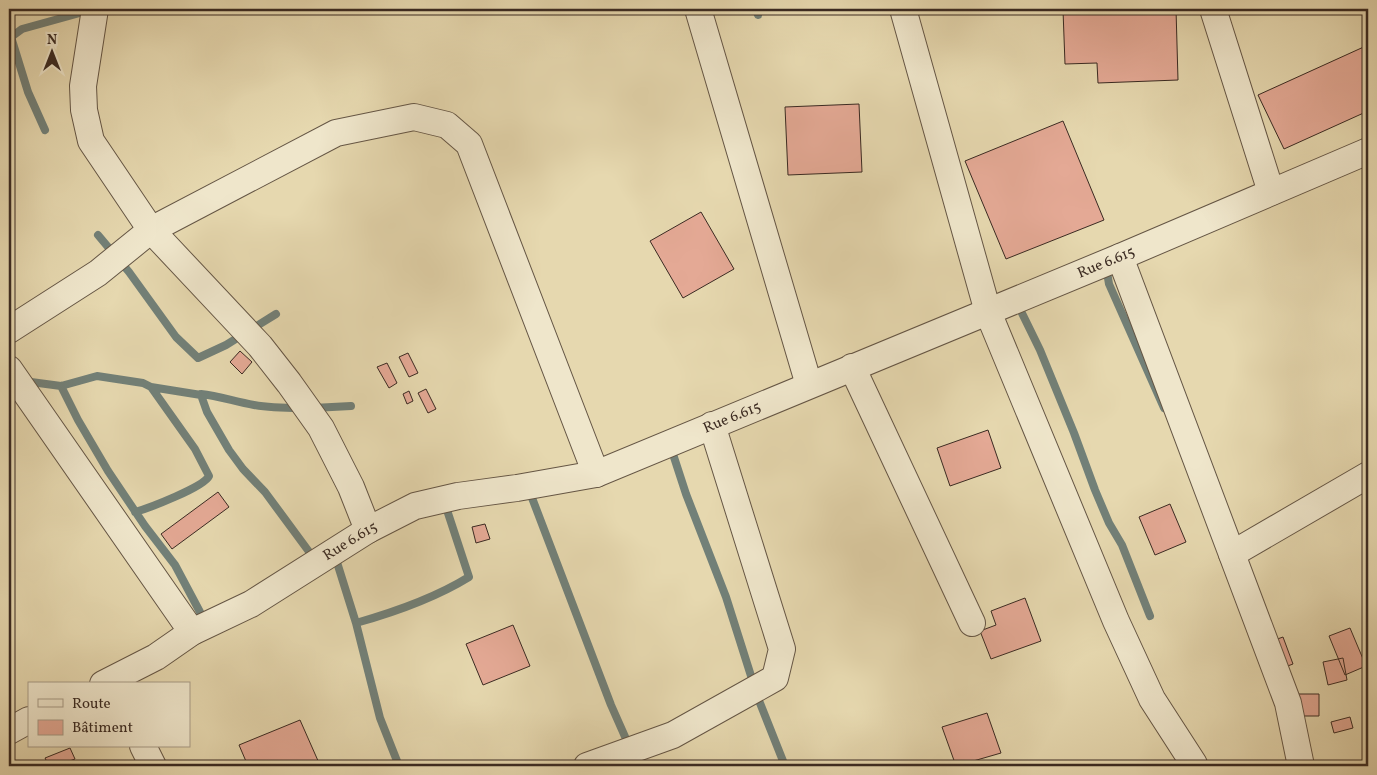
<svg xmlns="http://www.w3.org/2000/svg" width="1377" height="775" font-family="Vollkorn,serif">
<rect width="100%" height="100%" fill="#e6d8af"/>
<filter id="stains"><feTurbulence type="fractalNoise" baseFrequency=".004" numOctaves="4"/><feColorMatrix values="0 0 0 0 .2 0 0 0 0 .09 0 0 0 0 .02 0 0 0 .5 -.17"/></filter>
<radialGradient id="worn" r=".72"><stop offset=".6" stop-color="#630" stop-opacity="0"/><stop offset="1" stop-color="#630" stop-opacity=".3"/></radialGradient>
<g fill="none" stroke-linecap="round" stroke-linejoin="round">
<!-- stream -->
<path stroke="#728078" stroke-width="8" d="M 756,9 L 758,15
M 45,130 L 28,92 L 11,37 L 22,29 L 87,11
M 98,235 L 129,272 L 176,337 L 198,358 L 226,345 L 276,314
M 1106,266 L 1109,284 L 1164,408
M 1017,303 L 1040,350 L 1074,433 L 1095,490 L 1109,523 L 1122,545 L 1150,616
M 26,383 L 31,382 L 61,386 L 97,376 L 143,383 L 151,387 L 201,395 L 201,394 C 219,396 236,402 254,405 C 270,408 285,408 301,408
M 61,386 L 78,420 L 108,471 L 145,526 L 175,565 L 200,612 L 201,619
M 201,395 L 207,412 L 229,450 L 243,469 L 265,492 L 310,553
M 313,408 L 351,406
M 671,448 L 686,494 L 726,597 L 758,698 L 785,766
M 529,490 L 611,705 L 638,766
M 135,512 C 149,508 204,487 209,476 L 195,449 L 151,387
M 335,556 L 356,623 L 380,718 L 399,766
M 356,623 C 395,612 435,598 469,577 L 445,504"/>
</g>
<!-- building -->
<path fill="#e4a995" stroke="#3a2a22" d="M 1098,9 L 1176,9 L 1178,80 L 1098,83 L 1097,63 L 1065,64 L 1063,10 Z
M 1368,45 L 1368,111 L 1284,149 L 1258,95 Z
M 859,104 L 862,172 L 788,175 L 785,107 Z
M 1063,121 L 1104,220 L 1006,259 L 965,161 Z
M 701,212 L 734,269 L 683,298 L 650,241 Z
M 240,351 L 252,362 L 242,374 L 230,362 Z
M 408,353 L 418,373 L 409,377 L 399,357 Z
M 387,363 L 397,383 L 389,388 L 377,367 Z
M 426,389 L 436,409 L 428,413 L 418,393 Z
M 409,391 L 413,401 L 407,404 L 403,394 Z
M 988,430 L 1001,468 L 950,486 L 937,448 Z
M 218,492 L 229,507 L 172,549 L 161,534 Z
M 1170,504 L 1186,542 L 1155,555 L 1139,517 Z
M 485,524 L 490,539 L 476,543 L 472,527 Z
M 1025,598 L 1041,641 L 991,659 L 980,631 L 996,625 L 991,611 Z
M 513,625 L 530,666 L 483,685 L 466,644 Z
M 1350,628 L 1366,666 L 1345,675 L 1329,636 Z
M 1283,637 L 1293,664 L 1269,673 L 1258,646 Z
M 1343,658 L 1347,680 L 1328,685 L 1323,662 Z
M 1296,694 L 1319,694 L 1319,716 L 1296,716 Z
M 987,713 L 1001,753 L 956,766 L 942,727 Z
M 1350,717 L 1353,728 L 1334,733 L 1331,722 Z
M 300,720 L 319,763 L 311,766 L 248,766 L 239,745 Z
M 70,748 L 75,759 L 56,766 L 49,766 L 45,758 Z"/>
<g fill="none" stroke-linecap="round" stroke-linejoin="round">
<defs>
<g id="street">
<path d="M 95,9 L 83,86 L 84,110 L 91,141 L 151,230 L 260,346 L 289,383 L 321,428 L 351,487 L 368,530"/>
<path d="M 698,9 L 809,385"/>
<path d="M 903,9 L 988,312 L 1116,621 L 1152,699 L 1194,764"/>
<path d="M 1213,9 L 1271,192"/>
<path d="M 1120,257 L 1288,703 L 1301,766"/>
<path d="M 9,330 L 98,273 L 151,230 L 336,133 L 414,117 L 447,125 L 469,144 L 596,474"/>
<path d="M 852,367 L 972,623"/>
<path d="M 9,369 L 192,632"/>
<path d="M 1232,554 L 1368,475"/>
<path id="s1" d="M 103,684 L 156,657 L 192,632 L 251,604 L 368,530 L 415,506 L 458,496 L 517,488 L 596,474 L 1120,257 L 1368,151"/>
<path d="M 9,731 L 29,720"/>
<path d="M 143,746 L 153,766"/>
<path d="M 587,766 L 673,735 L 775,678 L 782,649 L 712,425"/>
</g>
</defs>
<!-- street casing -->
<use href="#street" stroke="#655645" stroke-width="28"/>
<!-- street -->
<use href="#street" stroke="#efe6cb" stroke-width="26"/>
</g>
<g text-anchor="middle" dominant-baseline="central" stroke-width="4.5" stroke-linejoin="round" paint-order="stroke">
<!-- street labels -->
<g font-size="15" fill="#3a2a22" stroke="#efe6cb">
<text stroke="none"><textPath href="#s1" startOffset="1096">Rue 6.615</textPath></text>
<text stroke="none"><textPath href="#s1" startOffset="691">Rue 6.615</textPath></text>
<text stroke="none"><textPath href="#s1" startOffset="286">Rue 6.615</textPath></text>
</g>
</g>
<!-- margin -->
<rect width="1377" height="775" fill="none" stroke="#e6d8af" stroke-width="30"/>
<rect x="10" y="10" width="1357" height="755" fill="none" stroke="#3a2a22" stroke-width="2.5"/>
<rect x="15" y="15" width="1347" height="745" fill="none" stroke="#3a2a22"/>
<!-- legend -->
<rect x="28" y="682" width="162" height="65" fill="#efe6cb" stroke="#a79b87"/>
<rect x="38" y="699" width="25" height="8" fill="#efe6cb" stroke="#a79b87"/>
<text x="72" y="708" font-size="15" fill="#3a2a22">Route</text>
<rect x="38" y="720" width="25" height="15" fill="#e4a995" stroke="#a79b87"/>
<text x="72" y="732" font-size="15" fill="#3a2a22">Bâtiment</text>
<!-- north arrow -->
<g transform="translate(52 52)" stroke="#efe6cb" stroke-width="4" paint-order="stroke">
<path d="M0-4L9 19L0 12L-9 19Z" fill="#3a2a22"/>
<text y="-8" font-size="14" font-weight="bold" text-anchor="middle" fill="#3a2a22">N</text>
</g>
<rect width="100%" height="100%" filter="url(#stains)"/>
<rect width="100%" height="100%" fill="url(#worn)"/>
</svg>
